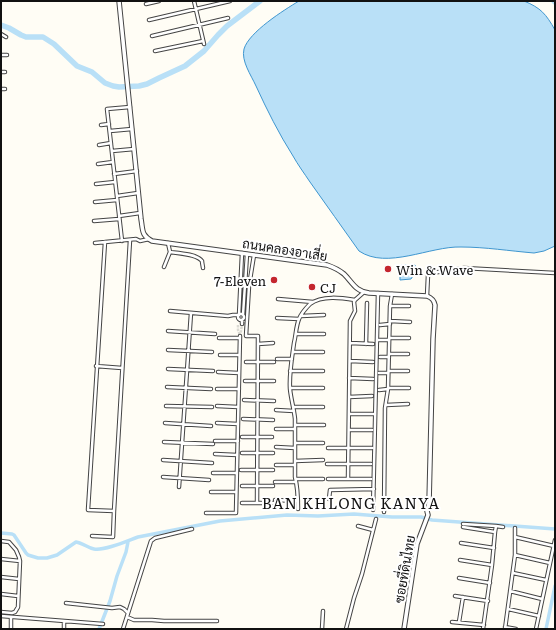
<svg xmlns="http://www.w3.org/2000/svg" width="556" height="630" font-family="Literata,Sarabun,serif">
<rect width="100%" height="100%" fill="#fffdf5"/>
<!-- water -->
<path fill="#b9e0f7" stroke="#3f96cf" d="M 299,1 L 524,1 C 541,8 546,14 555,30 L 555,246 L 544,251 L 534,253 C 510,251 485,247 461,247 C 430,246 387,270 359,251 C 343,228 326,205 310,182 C 304,173 298,165 293,156 C 279,134 267,110 256,86 C 251,75 241,61 244,49 C 249,32 284,10 299,1 Z
M 401,265 L 415,265 L 416,271 L 411,279 L 400,280 L 400,267 Z"/>
<g fill="none" stroke-linecap="round" stroke-linejoin="round">
<!-- canal -->
<path stroke="#b9e0f7" stroke-width="3.5" d="M 1,533 L 12,534 L 14,535 L 26,553 L 28,555 L 38,558 L 47,558 L 57,555 L 76,542 C 83,543 88,548 94,549 C 105,551 127,541 138,537 L 220,521 L 287,515 L 318,516 L 354,514 L 392,517 L 421,517 L 432,520 L 555,529
M 99,629 L 110,601 L 117,576 L 126,552 L 128,542
M 546,629 L 555,586"/>
<!-- river -->
<path stroke="#b9e0f7" stroke-width="5.5" d="M 554,1 L 555,2
M 1,25 L 9,28 L 21,35 L 26,37 L 43,37 L 54,44 L 77,66 L 92,72 L 105,83 L 113,86 L 119,87 L 139,86 L 147,84 L 159,78 L 185,66 L 204,51 L 218,35 L 227,26 L 260,1"/>
<!-- minor-tunnel -->
<path stroke="#dbdad3" stroke-width="2.5" stroke-dasharray="2.5 1" stroke-linecap="butt" d="M 238,325 L 238,330 L 240,335
M 240,336 L 241,331 L 242,324"/>
<defs>
<path id="minor" d="M 194,1 L 204,44
M 146,4 L 159,1
M 149,20 L 230,1
M 1,34 L 6,37
M 152,36 L 228,18
M 155,51 L 203,41
M 1,55 L 7,55
M 1,72 L 5,72
M 1,89 L 5,89
M 101,125 L 109,124
M 110,131 L 132,129
M 99,145 L 111,143
M 112,151 L 134,149
M 98,164 L 113,162
M 114,174 L 137,171
M 96,184 L 115,182
M 117,196 L 138,193
M 95,202 L 117,200
M 119,216 L 140,213
M 94,221 L 119,219
M 122,241 L 107,109 L 130,107
M 105,242 L 88,510 L 114,511
M 95,243 L 136,239 L 140,241 L 149,239
M 168,243 L 170,252 C 178,253 197,254 202,261 C 202,263 203,267 203,268
M 254,255 L 249,286 L 246,336 L 258,336 L 257,503
M 164,267 L 170,252
M 427,296 L 428,275 L 432,273 L 464,268 L 555,273
M 278,299 L 313,302
M 390,306 L 409,306
M 170,311 L 228,316 L 233,315 L 238,315
M238 317a3 3 0 1 1 6 0a3 3 0 1 1-6 0Z
M 239,315 L 242,253
M 243,315 L 247,254
M 301,316 L 324,315
M 277,318 L 299,319
M 390,321 L 410,322
M 242,324 L 242,320
M 380,325 L 390,324
M 168,331 L 215,334
M 296,334 L 324,334
M 219,338 L 240,338
M 389,338 L 409,338
M 379,340 L 389,340
M 350,343 L 373,344
M 258,344 L 273,343
M 366,344 L 367,303
M 168,350 L 212,352
M 293,352 L 323,352
M 389,354 L 408,354
M 220,355 L 239,355
M 380,357 L 389,357
M 277,359 L 292,359
M 350,361 L 373,362
M 246,362 L 274,362
M 96,366 L 122,368
M 168,369 L 213,371
M 290,371 L 323,371
M 389,371 L 408,371
M 218,372 L 239,373
M 379,373 L 388,373
M 349,378 L 373,379
M 245,381 L 274,381
M 167,387 L 211,389
M 290,388 L 323,388
M 388,388 L 409,388
M 217,389 L 239,389
M 379,390 L 388,389
M 349,397 L 372,396
M 244,400 L 274,401
M 386,405 L 408,404
M 166,406 L 212,407
M 217,406 L 238,407
M 293,407 L 323,407
M 276,410 L 294,411
M 349,414 L 373,414
M 243,419 L 273,420
M 165,423 L 211,426
M 217,423 L 238,424
M 295,425 L 324,425
M 276,429 L 295,429
M 349,430 L 372,430
M 242,437 L 272,437
M 215,441 L 238,441
M 164,442 L 213,444
M 295,443 L 323,443
M 276,447 L 295,448
M 328,448 L 372,448
M 242,453 L 273,453
M 215,454 L 237,455
M 163,460 L 212,463
M 295,461 L 323,460
M 327,464 L 371,464
M 276,465 L 295,465
M 241,470 L 273,470
M 213,473 L 237,473
M 163,477 L 209,480
M 296,479 L 323,479
M 328,479 L 371,479
M 348,479 L 350,321 L 355,311 L 354,302 L 355,300 L 364,292
M 275,482 L 296,482
M 242,486 L 273,486
M 179,487 L 191,313
M 211,492 L 236,492
M 329,499 L 330,490 L 374,489
M 275,500 L 298,501
M 242,503 L 273,503
M 298,509 C 298,498 298,488 295,477 C 295,458 295,438 295,419 C 294,409 291,399 290,389 C 289,373 292,358 294,343 C 296,335 296,326 299,319 C 301,314 306,308 310,304 C 322,295 342,298 355,300
M 373,510 L 378,293
M 384,512 L 385,408 L 388,389 L 390,306 L 392,294
M 206,513 L 236,513 L 240,336
M 463,524 L 496,526
M 358,526 L 373,530
M 463,527 L 495,532 L 492,565 L 483,629
M 495,532 L 496,526 L 503,527
M 92,536 L 113,537 L 114,511 L 130,240
M 515,537 L 554,546
M 1,541 L 9,542 L 16,550 L 19,557 L 20,561 L 18,607 L 15,612 L 12,613 L 1,612
M 461,543 L 494,548
M 515,555 L 550,563
M 1,559 L 20,561
M 460,560 L 492,565
M 513,573 L 546,580
M 1,577 L 19,579
M 459,578 L 490,583
M 510,591 L 542,599
M 1,594 L 18,596
M 455,596 L 488,601
M 66,603 L 112,608 L 120,607 L 124,609 L 128,613
M 508,609 L 539,616
M 1,616 L 103,624
M 127,617 L 134,620 L 152,620 L 164,621 L 217,621
M 452,622 L 484,625
M 459,622 L 463,597
M 505,627 L 516,629
M 11,629 L 11,617
M 64,629 L 64,621
M 123,629 L 151,541 L 155,538 L 192,529
M 322,629 L 323,611
M 346,629 L 354,598 L 362,574 L 376,519
M 505,629 L 515,555 L 515,528
M 536,629 L 555,540"/>
<path id="tertiary" d="M 119,1 L 141,219 C 143,230 141,235 152,241 L 327,265 C 333,267 339,270 344,274 C 353,283 355,291 369,293 L 427,296 C 432,298 434,300 435,305 L 433,339 L 429,503 L 427,511 L 428,515 L 417,544 L 404,629"/>
</defs>
<!-- minor casing -->
<use href="#minor" stroke="#444" stroke-width="4.5"/>
<!-- tertiary casing -->
<use href="#tertiary" stroke="#444" stroke-width="5.5"/>
<!-- minor -->
<use href="#minor" stroke="#fff" stroke-width="2.5"/>
<!-- tertiary -->
<use href="#tertiary" stroke="#fff" stroke-width="3.5"/>
</g>
<!-- markers -->
<g fill="#c4262e" stroke="#fff" stroke-width="1.5">
<circle cx="388" cy="269" r="4"/>
<circle cx="274" cy="280" r="4"/>
<circle cx="312" cy="287" r="4"/>
</g>
<g text-anchor="middle" dominant-baseline="central" stroke-width="4" stroke-linejoin="round" paint-order="stroke">
<!-- street labels -->
<g font-size="13" fill="#111" stroke="#fff">
<text transform="translate(285 249) rotate(9)">ถนนคลองอาเสี่ย</text>
<text transform="translate(404 569) rotate(-80)">ซอยที่ดินไทย</text>
</g>
<!-- poi labels -->
<g font-size="13" fill="#111" stroke="#fff" text-anchor="start">
<text x="396" y="269">Win &amp; Wave</text>
<text x="266" y="280" text-anchor="end">7-Eleven</text>
<text x="320" y="287">CJ</text>
</g>
<!-- quarter labels -->
<g font-size="15" letter-spacing="1" fill="#111" stroke="#fff">
<text x="351" y="502">BAN KHLONG KANYA</text>
</g>
</g>
<!-- border -->
<rect width="556" height="630" fill="none" stroke="#111111" stroke-width="4"/>
</svg>
